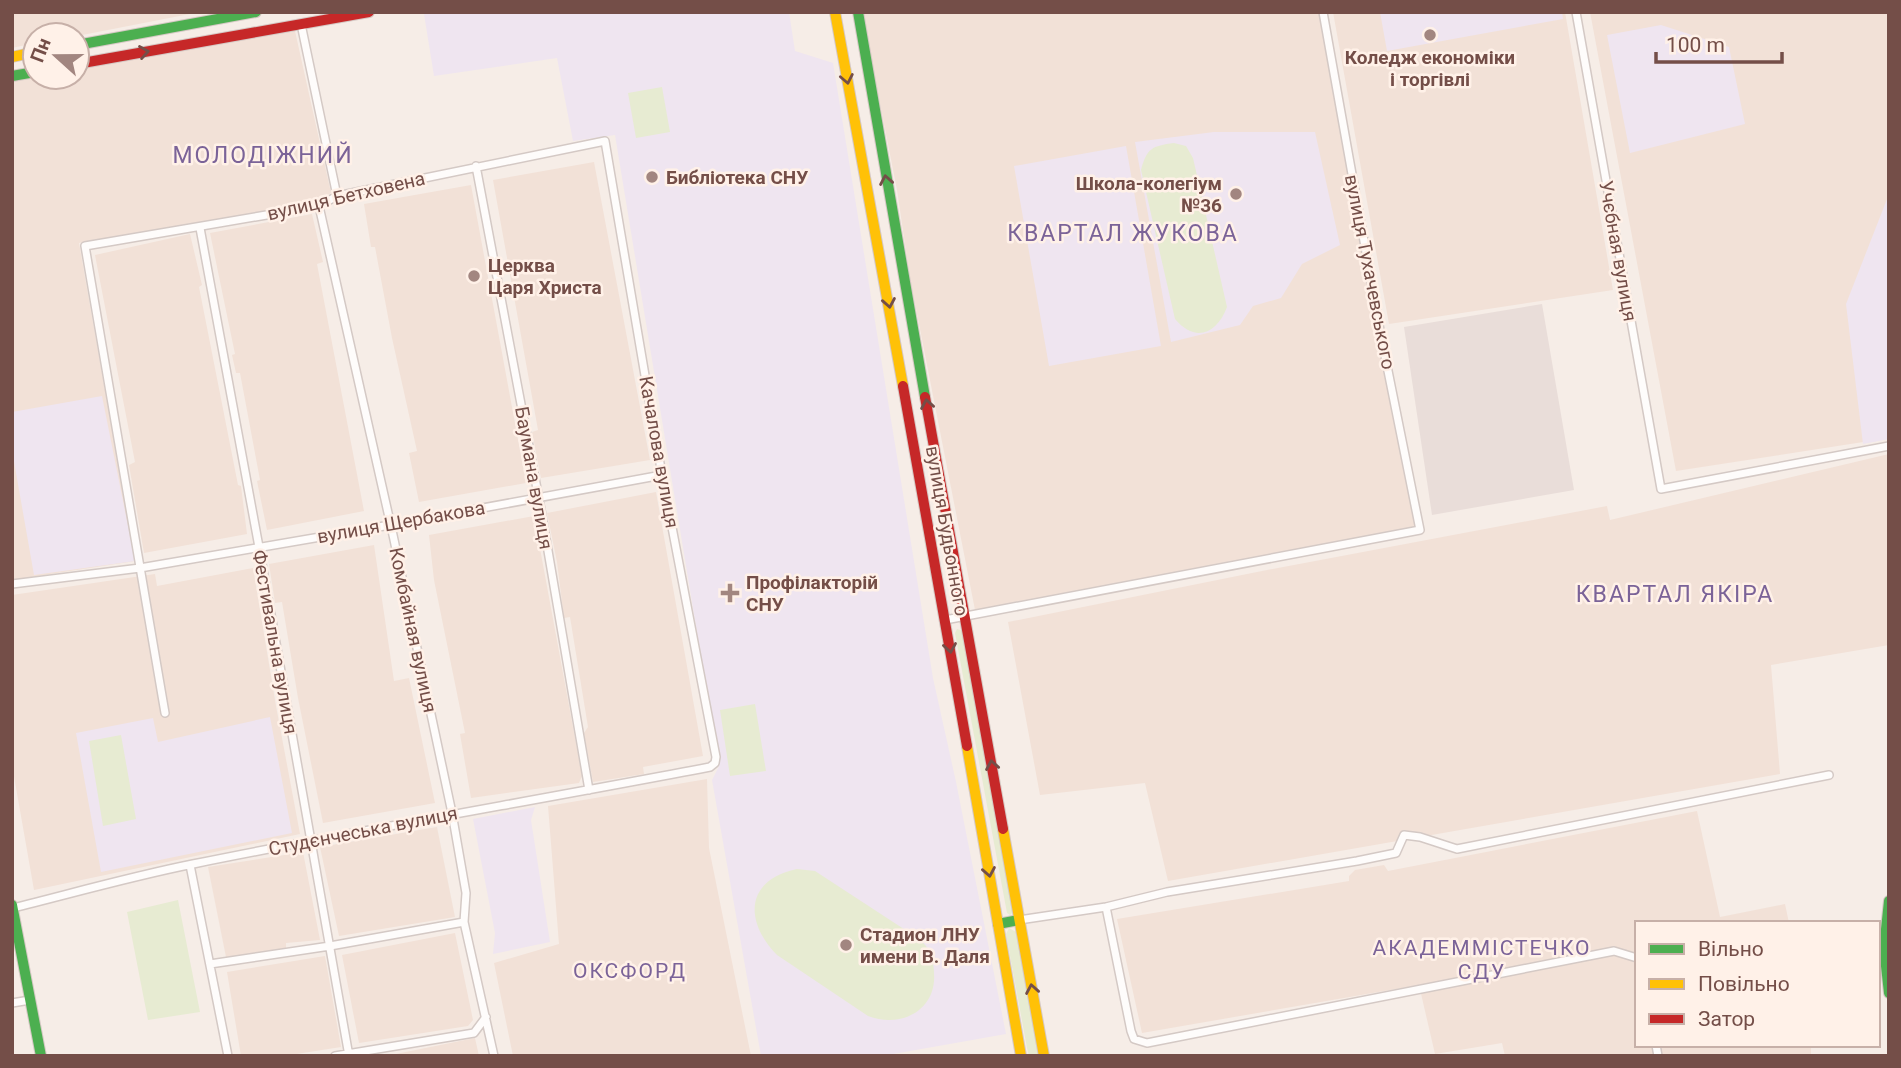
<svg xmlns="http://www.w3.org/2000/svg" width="1901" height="1068" font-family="Roboto,sans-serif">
<rect width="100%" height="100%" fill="#f6ede7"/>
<!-- residential -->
<path fill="#f2e1d7" d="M 12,12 L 200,12 L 77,36 L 35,35 L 35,43 L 12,48 Z
M 862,12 L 1325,12 L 1420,530 L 975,610 L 910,278 L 897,190 Z
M 1333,12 L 1565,12 L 1613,290 L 1389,324 Z
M 1590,12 L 1889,12 L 1889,438 L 1676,471 Z
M 295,31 L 331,193 L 316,202 L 79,243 L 135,561 L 12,580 L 12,81 L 35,77 L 77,77 L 77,69 Z
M 594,162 L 650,460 L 541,478 L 532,432 L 538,430 L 493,180 Z
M 471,185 L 526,483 L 419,502 L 409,453 L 417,451 L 392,338 L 375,247 L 371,247 L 364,204 Z
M 312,214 L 323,262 L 317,264 L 364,511 L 267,530 L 257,481 L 260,480 L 240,373 L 236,373 L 232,355 L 235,354 L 210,233 Z
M 190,234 L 202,285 L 199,287 L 238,485 L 241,486 L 247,534 L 144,553 L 129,465 L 135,462 L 95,255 Z
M 1889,454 L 1889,645 L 1771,665 L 1780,774 L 1168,881 L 1145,783 L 1040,795 L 1008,622 L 1262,571 L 1607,506 L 1610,520 Z
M 656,492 L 703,756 L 643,767 L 644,774 L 593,782 L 584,733 L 588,727 L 570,617 L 564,618 L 557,562 L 547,513 Z
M 534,516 L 582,776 L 579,783 L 471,798 L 460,734 L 465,733 L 434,580 L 429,535 Z
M 374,545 L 394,681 L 409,678 L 435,803 L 323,823 L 298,698 L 282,602 L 275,603 L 269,564 Z
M 253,568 L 276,706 L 300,834 L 34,890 L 12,765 L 12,595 L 155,574 L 157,586 Z
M 707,779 L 709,848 L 751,1056 L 513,1056 L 494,963 L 559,944 L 548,806 Z
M 1697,811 L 1720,917 L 1785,904 L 1789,923 L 1637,923 L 1637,1045 L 1811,1045 L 1811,1056 L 1505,1056 L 1502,1043 L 1435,1054 L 1419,985 L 1142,1033 L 1117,919 L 1349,881 L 1349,876 L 1355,870 L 1384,865 L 1388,871 Z
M 437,827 L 455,917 L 339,936 L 320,847 Z
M 303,852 L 320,940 L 286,943 L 286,949 L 226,957 L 208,867 Z
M 455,933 L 473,1020 L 468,1026 L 359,1043 L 342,955 Z
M 325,956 L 341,1047 L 284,1056 L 241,1056 L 227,972 Z
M 475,1038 L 479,1056 L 386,1056 Z"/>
<!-- industrial -->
<path fill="#e9ddd9" d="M 1542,304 L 1574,490 L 1432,515 L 1404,327 Z"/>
<!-- education -->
<path fill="#efe5f0" d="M 436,12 L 789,12 L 795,51 L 833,63 L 933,678 L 956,782 L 1006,1034 L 882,1056 L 761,1056 L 712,780 L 719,766 L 615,135 L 573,141 L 557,58 L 434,76 L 424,14 Z
M 1380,12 L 1562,12 L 1563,19 L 1387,51 Z
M 1661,25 L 1729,47 L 1745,124 L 1630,153 L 1607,35 Z
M 1214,132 L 1315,132 L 1340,245 L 1302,264 L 1281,298 L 1253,306 L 1240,325 L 1171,342 L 1135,142 Z
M 1126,146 L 1161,346 L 1049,366 L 1014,166 Z
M 1889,194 L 1889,439 L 1863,444 L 1846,304 Z
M 102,396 L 135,561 L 34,575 L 12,450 L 12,412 Z
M 270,717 L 292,833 L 101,872 L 76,733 L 153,718 L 158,742 Z
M 535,807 L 531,820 L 550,942 L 493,954 L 495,933 L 473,819 Z"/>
<!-- green -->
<path fill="#e7ebd2" d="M 662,87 L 670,132 L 636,138 L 628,93 Z
M 1174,143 L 1186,146 L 1193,158 L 1227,307 C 1217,334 1195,343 1175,319 L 1141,170 C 1147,148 1152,146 1174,143 Z
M 957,629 L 963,631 L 1013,912 L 1010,915 L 1007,913 L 955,633 Z
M 755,704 L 766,771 L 730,776 L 720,710 Z
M 121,735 L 136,819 L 103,826 L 89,741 Z
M 797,869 L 815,871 L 913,935 C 917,938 923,942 926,946 C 931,953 934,964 934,973 C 937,1010 901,1029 868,1016 L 777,955 C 744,921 745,880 797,869 Z
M 178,900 L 200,1012 L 148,1020 L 127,912 Z
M 1009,928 L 1016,932 L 1039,1056 L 1029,1056 L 1027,1048 L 1006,934 Z"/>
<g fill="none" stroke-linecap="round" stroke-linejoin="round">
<defs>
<path id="street" d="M 1576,12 L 1661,489 L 1889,446
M 301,24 L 337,196
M 476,166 L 541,510 L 589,790
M 319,206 L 393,535 L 452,813 L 466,893 L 464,922 L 494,1056
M 200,228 L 259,547 L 349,1056
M 12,584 L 140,568 L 390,525 L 662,475
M 945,620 L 1420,530 L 1381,336 L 1323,12
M 190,865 L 228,1056
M 1106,907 L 1131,1031 L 1134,1039 L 1147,1043 L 1614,951 L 1637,958
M 13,908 C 73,893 133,876 193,864 C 365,829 538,800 710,767 L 715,763 L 716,757 L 662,475 L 605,141 L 337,196 L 319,206 L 85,246 L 165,713
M 1019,920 L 1106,907 L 1167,892 L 1357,861 L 1396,853 L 1404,835 L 1420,837 L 1457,849 L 1829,775
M 210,964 L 330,946 L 464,922
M 12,1003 L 30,1000
M 1656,1045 L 1658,1056
M 335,1056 L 474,1033 L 486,1017"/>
<path id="fast" d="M 858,12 L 925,397
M 77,45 L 256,12
M 12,76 L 35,72
M 1889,901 L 1884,948 L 1889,993
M 12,905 L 41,1056
M 998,924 L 1019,920"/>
<path id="slow" d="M 835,12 L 903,386
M 12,57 L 35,52
M 967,746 L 1021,1056
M 1003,829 L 1044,1056"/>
<path id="jam" d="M 77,64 L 369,12
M 903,386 L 967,746
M 925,397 L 1003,829"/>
</defs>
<!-- street casing -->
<use href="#street" stroke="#d4c9c5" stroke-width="10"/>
<!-- fast casing -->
<use href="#fast" stroke="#d5c8c4" stroke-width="12"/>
<!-- slow casing -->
<use href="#slow" stroke="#d5c8c4" stroke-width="12"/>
<!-- jam casing -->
<use href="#jam" stroke="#d5c8c4" stroke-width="12"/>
<!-- street -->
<use href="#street" stroke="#fefcfb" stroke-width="7"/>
<!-- fast -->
<use href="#fast" stroke="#4caf50" stroke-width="10"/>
<!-- slow -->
<use href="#slow" stroke="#ffc107" stroke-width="10"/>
<!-- jam -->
<use href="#jam" stroke="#c62828" stroke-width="10"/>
</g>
<!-- one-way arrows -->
<defs><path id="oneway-chevron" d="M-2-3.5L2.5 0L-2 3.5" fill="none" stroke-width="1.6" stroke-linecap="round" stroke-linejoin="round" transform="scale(1.75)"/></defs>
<g stroke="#744e48">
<use href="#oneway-chevron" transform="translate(144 52) rotate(-10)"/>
<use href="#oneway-chevron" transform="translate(847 79) rotate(79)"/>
<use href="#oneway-chevron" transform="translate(886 180) rotate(-100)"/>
<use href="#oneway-chevron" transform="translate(889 303) rotate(80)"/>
<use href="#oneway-chevron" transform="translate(927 404) rotate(-100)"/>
<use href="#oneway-chevron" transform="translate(950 648) rotate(81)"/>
<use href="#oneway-chevron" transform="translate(992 765) rotate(-100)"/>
<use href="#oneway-chevron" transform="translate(989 872) rotate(80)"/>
<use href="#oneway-chevron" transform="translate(1032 989) rotate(-100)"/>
</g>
<!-- markers -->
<g fill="#a28680" stroke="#fff1e8" stroke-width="2.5">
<circle cx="1430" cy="35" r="7"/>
<circle cx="652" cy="177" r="7"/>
<circle cx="1236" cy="194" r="7"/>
<circle cx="474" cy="276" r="7"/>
<path d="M726.5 582.5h7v7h7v7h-7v7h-7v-7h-7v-7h7z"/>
<circle cx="846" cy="945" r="7"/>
</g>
<g text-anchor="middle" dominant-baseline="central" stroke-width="5" stroke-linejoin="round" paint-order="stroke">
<!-- poi labels -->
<g font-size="19" font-weight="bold" fill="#744e48" stroke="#fff1e8" text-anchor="start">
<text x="1430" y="57" text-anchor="middle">Коледж економіки<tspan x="1430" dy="22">і торгівлі</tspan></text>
<text x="666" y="177">Библіотека СНУ</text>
<text x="1222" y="183" text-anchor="end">Школа-колегіум<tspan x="1222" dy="22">№36</tspan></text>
<text x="488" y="265">Церква<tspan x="488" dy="22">Царя Христа</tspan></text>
<text x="746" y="582">Профілакторій<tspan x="746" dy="22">СНУ</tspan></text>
<text x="860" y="934">Стадион ЛНУ<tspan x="860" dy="22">имени В. Даля</tspan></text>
</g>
<!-- street labels -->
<g font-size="19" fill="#744e48" stroke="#fff1e8">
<text transform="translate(346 196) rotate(-13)">вулиця Бетховена</text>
<text transform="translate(1618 251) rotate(80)">Учєбная вулиця</text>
<text transform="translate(1370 272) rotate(79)">вулиця Тухачевського</text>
<text transform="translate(659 452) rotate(80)">Качалова вулиця</text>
<text transform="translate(534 478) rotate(80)">Баумана вулиця</text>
<text transform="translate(401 522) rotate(-10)">вулиця Щербакова</text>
<text transform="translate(947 531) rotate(80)">вулиця Будьонного</text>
<text transform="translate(413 630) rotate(78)">Комбайная вулиця</text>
<text transform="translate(275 642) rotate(80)">Фестивальна вулиця</text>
<text transform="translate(363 831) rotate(-11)">Студєнчеська вулиця</text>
</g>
<!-- neighbourhood labels -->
<g font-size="21" letter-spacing="2" fill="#7b6398" stroke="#fff1e8">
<text x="1482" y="948">АКАДЕММІСТЕЧКО<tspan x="1482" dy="24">СДУ</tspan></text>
<text x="630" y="971">ОКСФОРД</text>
</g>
<!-- quarter labels -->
<g font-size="23" letter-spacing="2" fill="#7b6398" stroke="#fff1e8">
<text x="263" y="155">МОЛОДІЖНИЙ</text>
<text x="1123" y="233">КВАРТАЛ ЖУКОВА</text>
<text x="1675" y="594">КВАРТАЛ ЯКІРА</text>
</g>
</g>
<!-- border -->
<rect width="1901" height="1068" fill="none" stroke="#744e48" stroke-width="28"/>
<!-- legend -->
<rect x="1635" y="921" width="245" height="126" fill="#fff1e8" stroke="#c7b0a8" stroke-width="2"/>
<rect x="1649" y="944" width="35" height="10" fill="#4caf50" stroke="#c7b0a8" stroke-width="2"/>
<text x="1698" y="956" font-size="21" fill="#744e48">Вільно</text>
<rect x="1649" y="979" width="35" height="10" fill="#ffc107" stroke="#c7b0a8" stroke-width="2"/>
<text x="1698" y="991" font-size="21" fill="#744e48">Повільно</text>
<rect x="1649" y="1014" width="35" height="10" fill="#c62828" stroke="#c7b0a8" stroke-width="2"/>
<text x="1698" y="1026" font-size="21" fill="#744e48">Затор</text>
<!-- north arrow -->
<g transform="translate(56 56) rotate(291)"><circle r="33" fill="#fff1e8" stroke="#c7b0a8" stroke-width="2"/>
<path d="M0-5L12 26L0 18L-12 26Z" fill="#a28680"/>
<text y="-10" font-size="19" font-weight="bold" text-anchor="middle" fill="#744e48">Пн</text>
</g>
<!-- scale -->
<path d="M1656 52v10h126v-10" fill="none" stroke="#744e48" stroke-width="3.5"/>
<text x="1666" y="52" font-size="21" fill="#744e48" stroke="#fff1e8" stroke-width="5" paint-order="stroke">100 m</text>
</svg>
